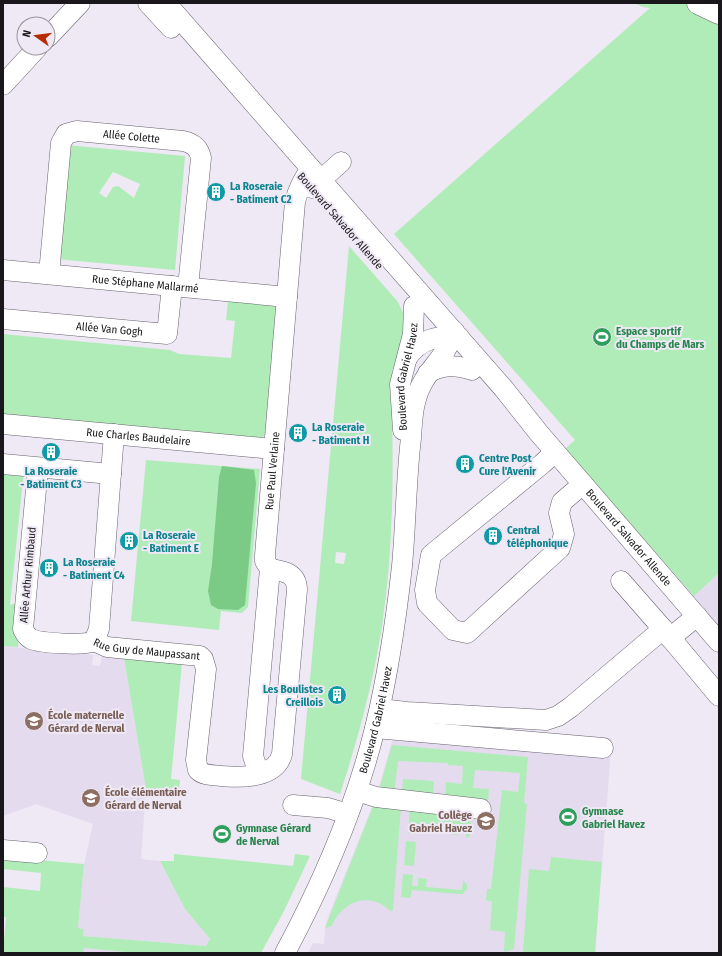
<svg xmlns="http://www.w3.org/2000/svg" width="722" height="956" font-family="'Fira Sans Condensed',sans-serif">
<rect width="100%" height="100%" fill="#efe8f5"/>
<!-- built -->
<path fill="#e5dbef" d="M 719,573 L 719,627 L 694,596 Z
M 3,646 L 93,655 L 92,665 L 100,666 L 102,656 L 124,658 L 146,789 L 141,859 L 160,861 L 185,909 L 210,939 L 206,946 L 83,936 L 84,929 L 78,928 L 84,864 L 93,824 L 36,804 L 3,816 Z
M 398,720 L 612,738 L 595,953 L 308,953 L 313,943 L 324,944 L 325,928 L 329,914 L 376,797 Z
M 84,948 L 135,953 L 83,953 Z"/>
<!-- green -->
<path fill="#b0ecb7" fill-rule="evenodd" d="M 634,3 L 684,3 L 719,21 L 719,573 L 694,596 L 565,449 L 575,440 L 394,234 L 650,8 L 643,7 Z
M 66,145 L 185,156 L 175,270 L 56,259 ZM 113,172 L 140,184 L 134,198 L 118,186 L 113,187 L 106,198 L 99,193 Z
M 349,246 L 398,302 L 403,313 L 405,323 L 402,344 L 392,371 L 391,380 C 394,463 394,544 382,626 C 373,683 358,739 340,794 L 301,779 ZM 336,552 L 346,553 L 344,564 L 335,563 ZM 330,687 L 345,688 L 343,703 L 329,702 Z
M 228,301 L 272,305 L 277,309 L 266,433 L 261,439 L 3,415 L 3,334 L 170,350 L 179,354 L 231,358 L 235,321 L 226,320 Z
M 146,460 L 260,469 L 248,607 L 242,613 L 221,611 L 219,630 L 131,621 Z
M 3,468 L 24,470 L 10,605 L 20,602 L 18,647 L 3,646 Z
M 124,658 L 182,663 L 171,779 L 180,780 L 179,792 L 146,789 Z
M 392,745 L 528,757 L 524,803 L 527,804 L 514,949 L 504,952 L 505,932 L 490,930 L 492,902 L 486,900 L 487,889 L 491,889 L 502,790 L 518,792 L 520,773 L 475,770 L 473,788 L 489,789 L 488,802 L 445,797 L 446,782 L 462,784 L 463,766 L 448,765 L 448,763 L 398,761 L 394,794 L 382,791 L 380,786 Z
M 403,779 L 434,781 L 433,795 L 402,793 Z
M 375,801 L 401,807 L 393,910 L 390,911 C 370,890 341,902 332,926 L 325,928 Z
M 410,808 L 469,817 L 471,823 L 470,836 L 466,838 L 466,829 L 459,828 L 458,835 L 450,834 L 451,827 L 417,824 L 416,834 L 408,833 Z
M 406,841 L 416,842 L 414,866 L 404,865 Z
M 174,854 L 293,866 L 295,854 L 310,856 L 284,911 L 261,953 L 135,953 L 84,948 L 83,953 L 3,953 L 6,917 L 3,917 L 3,887 L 40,891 L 41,873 L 3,869 L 3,857 L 84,864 L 78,928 L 84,929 L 83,936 L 206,946 L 210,939 L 185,909 L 160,861 L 174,861 Z
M 551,857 L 602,862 L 595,953 L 523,952 L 529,869 L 549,871 Z
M 403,874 L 413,875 L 412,886 L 418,886 L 418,878 L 427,879 L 426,887 L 462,890 L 463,880 L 467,885 L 467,889 L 463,894 L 458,894 L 412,890 L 410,898 L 401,897 Z"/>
<!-- forest -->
<path fill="#7bca86" d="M 222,466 L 254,470 L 256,483 L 245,605 L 238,610 L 218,609 L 211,605 L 208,591 L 212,564 L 219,477 Z"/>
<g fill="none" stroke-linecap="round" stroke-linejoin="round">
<defs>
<g id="minor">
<path d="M 148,3 L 171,28"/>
<path id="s1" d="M 166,3 L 504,389 L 538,432 L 719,642"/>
<path d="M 48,37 L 80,3"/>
<path d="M 3,85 L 37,48"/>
<path d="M 312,188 L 341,162"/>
<path id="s2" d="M 3,270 L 287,297"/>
<path id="s3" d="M 49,274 L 61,143 L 66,134 L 77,131 L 183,141 C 193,143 199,148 201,158 L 188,287"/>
<path id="s4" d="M 3,319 L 167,334 L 172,286"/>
<path d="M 407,358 C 420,338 438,336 459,337"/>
<path d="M 428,373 C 443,364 456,365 472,370"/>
<path id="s5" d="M 3,424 L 274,449"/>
<path id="s6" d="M 403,430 L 400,384 L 413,334 L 414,306"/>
<path d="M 555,452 L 542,464 L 431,555 L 425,590 L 427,603 L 453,630 L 467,633 L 560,548 L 564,534 L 559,513 L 562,502 L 583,484"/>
<path d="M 3,464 L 111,474"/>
<path d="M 38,468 L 23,629 C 25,633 26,636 31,639 C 40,643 85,646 94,641"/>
<path d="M 621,581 L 663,629"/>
<path d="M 670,638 L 697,616"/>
<path id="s7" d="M 94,641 L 107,647 L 200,656 L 203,659 L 206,669 L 196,760 L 198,770 C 204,776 214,775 222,776 C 242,778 276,778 282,754 L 297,590 C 297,573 284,571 270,569"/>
<path d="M 94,641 L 99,629 L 114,434"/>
<path d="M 380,709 L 407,712 L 546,720 L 558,716 L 571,707 L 663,629 L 719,696"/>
<path d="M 375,728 L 603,748"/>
<path id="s8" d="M 263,772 L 256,765 L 253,756 L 270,569 L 265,561 L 265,555 L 295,202 C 298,189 303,179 311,169"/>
<path d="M 357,791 L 376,797 L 481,809"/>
<path d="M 293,805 L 328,808 L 348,814"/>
<path d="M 3,850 L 37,853"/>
<path id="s9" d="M 285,953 C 323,882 356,806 375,728 C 388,675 396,620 402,566 C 406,523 406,480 411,438 C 412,425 412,411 416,399 C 423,371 446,360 454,331"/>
</g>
<path id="highway" d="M 698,3 L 719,13"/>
</defs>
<!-- minor casing -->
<use href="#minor" stroke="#67626d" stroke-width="21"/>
<!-- highway casing -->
<use href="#highway" stroke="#67626d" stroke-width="23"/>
<!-- minor -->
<use href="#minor" stroke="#fff" stroke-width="20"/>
<!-- highway -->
<use href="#highway" stroke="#fff" stroke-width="22"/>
</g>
<!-- icons -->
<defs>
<symbol id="building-disc" viewBox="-11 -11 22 22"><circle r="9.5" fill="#0f9aa8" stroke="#efe8f5"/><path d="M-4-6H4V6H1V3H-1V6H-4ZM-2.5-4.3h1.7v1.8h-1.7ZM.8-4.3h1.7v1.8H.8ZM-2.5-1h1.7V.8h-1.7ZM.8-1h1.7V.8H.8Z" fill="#fff"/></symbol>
<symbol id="stadium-disc" viewBox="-11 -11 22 22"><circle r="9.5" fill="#2e9e5b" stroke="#efe8f5"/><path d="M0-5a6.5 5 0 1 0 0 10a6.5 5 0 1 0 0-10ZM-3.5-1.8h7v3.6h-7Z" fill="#fff"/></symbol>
<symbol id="school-disc" viewBox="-11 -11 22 22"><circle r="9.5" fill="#8d6e63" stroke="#efe8f5"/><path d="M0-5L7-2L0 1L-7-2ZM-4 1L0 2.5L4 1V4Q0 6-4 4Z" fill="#fff"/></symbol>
</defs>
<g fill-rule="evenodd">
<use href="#building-disc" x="205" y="181" width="22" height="22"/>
<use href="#stadium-disc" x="591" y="326" width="22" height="22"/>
<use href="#building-disc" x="287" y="422" width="22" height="22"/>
<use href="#building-disc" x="40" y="441" width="22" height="22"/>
<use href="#building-disc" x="454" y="453" width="22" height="22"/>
<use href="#building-disc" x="482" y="525" width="22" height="22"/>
<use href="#building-disc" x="118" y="530" width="22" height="22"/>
<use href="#building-disc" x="38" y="557" width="22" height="22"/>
<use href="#building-disc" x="326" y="684" width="22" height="22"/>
<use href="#school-disc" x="23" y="710" width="22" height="22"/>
<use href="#school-disc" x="80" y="787" width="22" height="22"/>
<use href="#stadium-disc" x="557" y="806" width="22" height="22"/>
<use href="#school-disc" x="475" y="810" width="22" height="22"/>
<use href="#stadium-disc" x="211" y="823" width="22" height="22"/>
</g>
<g text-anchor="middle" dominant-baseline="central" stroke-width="4" stroke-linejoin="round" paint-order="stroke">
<!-- street labels -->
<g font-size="11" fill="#19171b" stroke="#efe8f5">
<text stroke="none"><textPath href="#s3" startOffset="208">Allée Colette</textPath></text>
<text transform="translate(340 221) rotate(49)">Boulevard Salvador Allende</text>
<text stroke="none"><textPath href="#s2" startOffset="143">Rue Stéphane Mallarmé</textPath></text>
<text stroke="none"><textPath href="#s4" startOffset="107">Allée Van Gogh</textPath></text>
<text stroke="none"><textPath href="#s6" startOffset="54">Boulevard Gabriel Havez</textPath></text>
<text stroke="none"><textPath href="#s5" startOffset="136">Rue Charles Baudelaire</textPath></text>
<text stroke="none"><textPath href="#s8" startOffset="307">Rue Paul Verlaine</textPath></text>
<text stroke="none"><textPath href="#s1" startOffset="707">Boulevard Salvador Allende</textPath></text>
<text transform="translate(28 575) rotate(-85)">Allée Arthur Rimbaud</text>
<text stroke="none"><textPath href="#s7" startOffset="54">Rue Guy de Maupassant</textPath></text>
<text stroke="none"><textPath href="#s9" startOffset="251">Boulevard Gabriel Havez</textPath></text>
</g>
<!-- culture labels -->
<g font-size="11" font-weight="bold" fill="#0d838f" stroke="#efe8f5" text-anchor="start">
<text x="230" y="186">La Roseraie<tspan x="230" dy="13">- Batiment C2</tspan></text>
<text x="312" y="427">La Roseraie<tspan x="312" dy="13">- Batiment H</tspan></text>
<text x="479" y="458">Centre Post<tspan x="479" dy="13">Cure l'Avenir</tspan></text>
<text x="51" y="471" text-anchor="middle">La Roseraie<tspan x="51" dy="13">- Batiment C3</tspan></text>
<text x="507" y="530">Central<tspan x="507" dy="13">téléphonique</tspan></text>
<text x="143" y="535">La Roseraie<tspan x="143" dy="13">- Batiment E</tspan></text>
<text x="63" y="562">La Roseraie<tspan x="63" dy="13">- Batiment C4</tspan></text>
<text x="323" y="689" text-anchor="end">Les Boulistes<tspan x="323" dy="13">Creillois</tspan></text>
</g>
<!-- leisure labels -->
<g font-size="11" font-weight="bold" fill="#27864d" stroke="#efe8f5" text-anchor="start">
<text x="616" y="331">Espace sportif<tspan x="616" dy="13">du Champs de Mars</tspan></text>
<text x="582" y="811">Gymnase<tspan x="582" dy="13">Gabriel Havez</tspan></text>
<text x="236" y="828">Gymnase Gérard<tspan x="236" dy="13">de Nerval</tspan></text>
</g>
<!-- education labels -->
<g font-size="11" font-weight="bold" fill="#785e54" stroke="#efe8f5" text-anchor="start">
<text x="48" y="715">École maternelle<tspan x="48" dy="13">Gérard de Nerval</tspan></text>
<text x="105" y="792">École élémentaire<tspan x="105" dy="13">Gérard de Nerval</tspan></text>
<text x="472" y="815" text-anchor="end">Collège<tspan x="472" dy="13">Gabriel Havez</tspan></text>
</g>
</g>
<!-- border -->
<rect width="722" height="956" fill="none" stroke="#19171b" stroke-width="8"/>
<!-- north arrow -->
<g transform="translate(36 36) rotate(284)"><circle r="19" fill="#efe8f5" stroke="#99949e"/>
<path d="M0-3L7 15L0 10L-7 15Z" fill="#b62c00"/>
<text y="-6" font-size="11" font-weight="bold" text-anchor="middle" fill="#19171b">N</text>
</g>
</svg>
